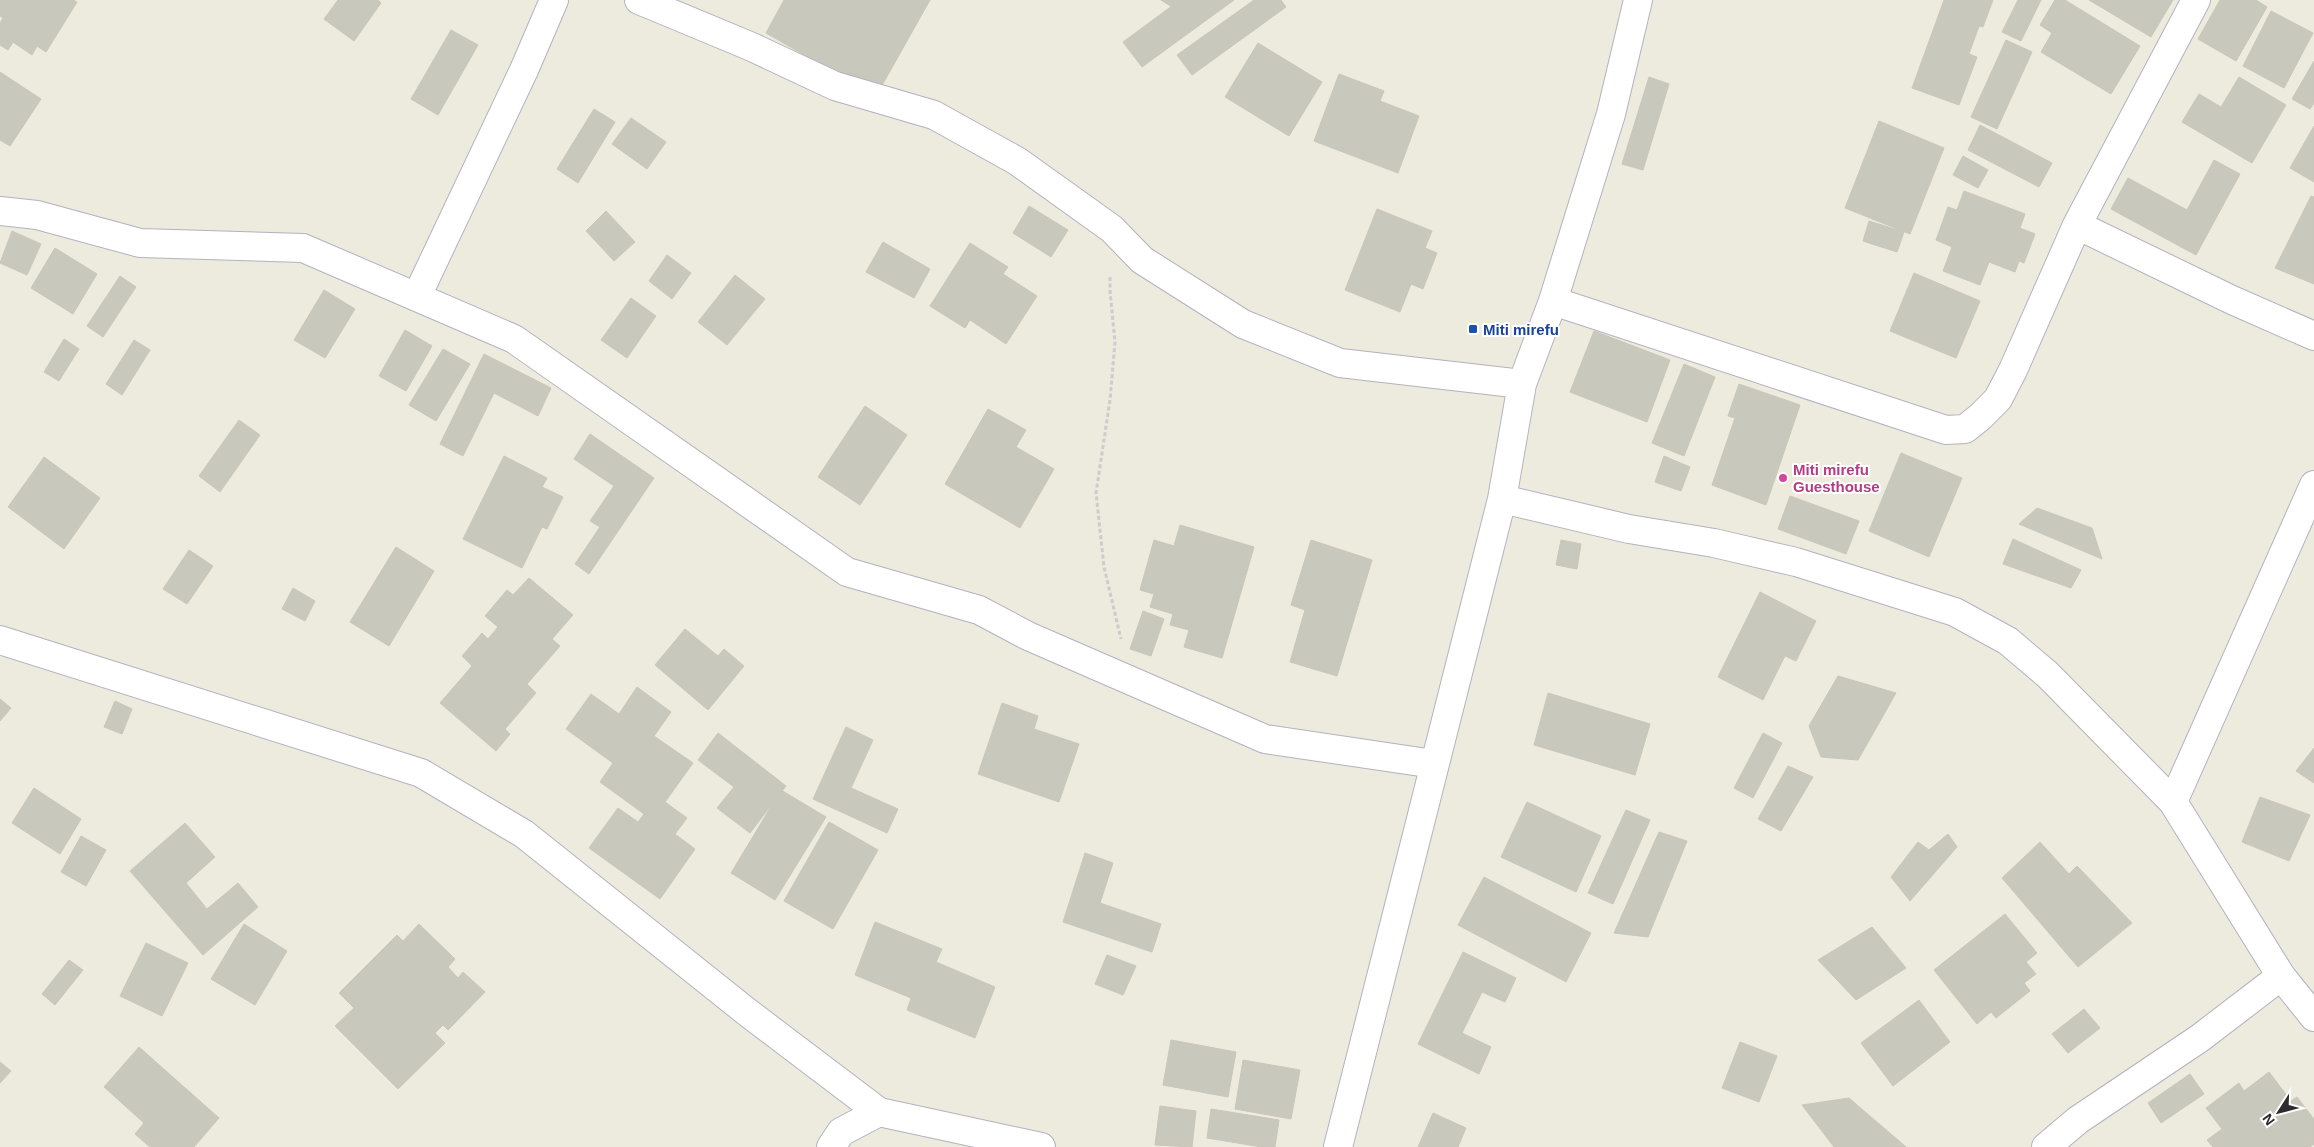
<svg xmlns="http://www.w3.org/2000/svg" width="2314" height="1147" font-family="Helvetica,sans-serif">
<rect width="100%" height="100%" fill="#edeade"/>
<!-- building -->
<path fill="#c9c8bd" stroke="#c9c7b8" d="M 0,0 L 73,0 L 77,2 L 46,52 L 37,46 L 32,55 L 13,42 L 8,50 L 0,45 L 0,23 L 3,18 L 0,16 Z
M 338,0 L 378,0 L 381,3 L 354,41 L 324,19 Z
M 784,0 L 930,0 L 876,96 L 766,33 Z
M 1161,0 L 1203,0 L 1191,19 Z
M 1180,0 L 1234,0 L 1142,67 L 1123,42 Z
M 1254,0 L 1281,0 L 1286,7 L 1192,75 L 1177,55 Z
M 1944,0 L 1993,0 L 1983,27 L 1979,26 L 1969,54 L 1977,57 L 1959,105 L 1912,88 Z
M 2018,0 L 2041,0 L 2021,41 L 2002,32 Z
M 2055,0 L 2065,0 L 2140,46 L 2111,94 L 2041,52 L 2052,33 L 2040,25 Z
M 2089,0 L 2173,0 L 2151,37 Z
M 2220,0 L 2256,0 L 2267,7 L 2236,61 L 2198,39 Z
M 2271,11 L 2313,33 L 2284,88 L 2243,66 Z
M 451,30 L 478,45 L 438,115 L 411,99 Z
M 2006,40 L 2032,52 L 1997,129 L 1971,117 Z
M 1258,43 L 1322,82 L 1289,136 L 1225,97 Z
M 2314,61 L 2314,103 L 2310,109 L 2292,99 Z
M 0,72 L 41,99 L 10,146 L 0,140 Z
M 1339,74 L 1384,91 L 1380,101 L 1419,116 L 1398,173 L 1314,141 Z
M 1649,77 L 1669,84 L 1643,170 L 1622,164 Z
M 2239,77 L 2286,105 L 2252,163 L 2182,122 L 2199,94 L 2221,107 Z
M 594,109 L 615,122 L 578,183 L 557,169 Z
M 631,118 L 666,142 L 647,169 L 612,144 Z
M 1879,121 L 1944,148 L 1910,234 L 1845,208 Z
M 1980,125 L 2052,163 L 2039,187 L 1968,150 Z
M 2314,126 L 2314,182 L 2290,168 Z
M 1963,156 L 1988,170 L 1978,188 L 1953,175 Z
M 2214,160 L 2240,174 L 2196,255 L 2111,209 L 2128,178 L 2187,210 Z
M 1964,191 L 2025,214 L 2020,228 L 2035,234 L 2024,263 L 2019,261 L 2015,272 L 1989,262 L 1980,285 L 1943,271 L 1952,247 L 1936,240 L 1948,207 L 1957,210 Z
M 2311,196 L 2314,197 L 2314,284 L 2275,268 Z
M 1029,206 L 1068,230 L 1051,257 L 1013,233 Z
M 1377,209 L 1432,231 L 1425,248 L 1437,253 L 1423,289 L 1411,284 L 1400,312 L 1345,290 Z
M 606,211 L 635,242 L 614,261 L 586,231 Z
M 1869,221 L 1904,232 L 1897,252 L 1863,241 Z
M 12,231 L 41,244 L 27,275 L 0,263 Z
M 883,242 L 930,269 L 914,298 L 866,272 Z
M 970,243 L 1008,267 L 1003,274 L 1037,296 L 1006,344 L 970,320 L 965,328 L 930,306 Z
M 55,248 L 97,274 L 73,314 L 31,288 Z
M 667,255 L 691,273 L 672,299 L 649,281 Z
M 1914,273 L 1980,301 L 1956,358 L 1890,331 Z
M 735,275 L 765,299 L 727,345 L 698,322 Z
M 120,276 L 136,287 L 103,337 L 87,326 Z
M 324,290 L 355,309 L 325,358 L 294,340 Z
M 631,298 L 656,316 L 627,358 L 601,340 Z
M 405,330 L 432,346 L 406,391 L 379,376 Z
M 1594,331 L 1670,360 L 1647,422 L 1570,392 Z
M 64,339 L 79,349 L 59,381 L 44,372 Z
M 134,340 L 150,350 L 122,395 L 106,384 Z
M 443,349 L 470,364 L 436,421 L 409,405 Z
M 484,354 L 551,388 L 538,416 L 494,393 L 463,456 L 440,444 Z
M 1684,364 L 1715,377 L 1684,456 L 1652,443 Z
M 1739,384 L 1800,405 L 1766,505 L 1712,485 L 1735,418 L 1728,416 Z
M 865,406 L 907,435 L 860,505 L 818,477 Z
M 988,409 L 1026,430 L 1016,447 L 1054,469 L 1020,528 L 945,484 Z
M 239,420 L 260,435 L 220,492 L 199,476 Z
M 590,434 L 654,478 L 589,574 L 575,564 L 600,527 L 590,521 L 614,486 L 574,459 Z
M 1901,453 L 1962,478 L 1929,557 L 1869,531 Z
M 504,456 L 547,478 L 542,487 L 563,497 L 547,529 L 542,527 L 522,568 L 463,539 Z
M 1664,456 L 1690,467 L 1681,491 L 1655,482 Z
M 44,457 L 100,498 L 64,549 L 8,507 Z
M 1790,496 L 1859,521 L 1846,554 L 1778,529 Z
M 2037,508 L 2092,528 L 2102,559 L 2019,524 Z
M 1180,525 L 1254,547 L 1222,658 L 1184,647 L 1189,630 L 1170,625 L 1173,614 L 1150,607 L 1154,594 L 1140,590 L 1154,540 L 1174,546 Z
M 2013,539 L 2081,570 L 2071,588 L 2003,564 Z
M 1311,540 L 1372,560 L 1337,676 L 1290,662 L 1305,610 L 1291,605 Z
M 1561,540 L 1581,544 L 1577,569 L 1556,565 Z
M 396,547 L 434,571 L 389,646 L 350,622 Z
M 189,550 L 213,566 L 187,604 L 163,589 Z
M 529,578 L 573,615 L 552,639 L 560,646 L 527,684 L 536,693 L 505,729 L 510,734 L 496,751 L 440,703 L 472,666 L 462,656 L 482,633 L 488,639 L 498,627 L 485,616 L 507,590 L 513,595 Z
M 293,588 L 315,601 L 305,621 L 282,609 Z
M 1760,592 L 1816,621 L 1796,661 L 1785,656 L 1763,700 L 1718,677 Z
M 1143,611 L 1164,619 L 1151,656 L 1130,649 Z
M 685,629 L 718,656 L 724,649 L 744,666 L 708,710 L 655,665 Z
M 1838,676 L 1896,693 L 1858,760 L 1821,757 L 1809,726 Z
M 637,687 L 671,712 L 654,736 L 693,763 L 665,802 L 687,818 L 675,834 L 695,849 L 660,899 L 589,848 L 618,808 L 638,822 L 644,814 L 600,782 L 613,763 L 566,729 L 591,694 L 619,714 Z
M 1548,693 L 1650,724 L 1635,775 L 1534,745 Z
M 0,699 L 11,708 L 0,721 Z
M 115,701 L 132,709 L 122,734 L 104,727 Z
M 1002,703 L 1038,716 L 1034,729 L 1079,744 L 1059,802 L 978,774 Z
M 846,727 L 873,740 L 851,788 L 898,809 L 887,833 L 813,799 Z
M 718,733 L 786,786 L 750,833 L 717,808 L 734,787 L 698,760 Z
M 1763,733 L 1782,743 L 1753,798 L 1734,788 Z
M 2314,748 L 2314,783 L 2296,771 Z
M 1788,766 L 1813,777 L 1781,831 L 1758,819 Z
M 34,788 L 81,819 L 60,854 L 12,823 Z
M 781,790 L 826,817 L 775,900 L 731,873 Z
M 2260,797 L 2310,815 L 2289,861 L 2242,842 Z
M 1527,802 L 1601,836 L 1576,892 L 1501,857 Z
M 1626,810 L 1650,820 L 1613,904 L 1588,893 Z
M 829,822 L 878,850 L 833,929 L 784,901 Z
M 185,823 L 215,857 L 186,883 L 207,909 L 238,883 L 258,907 L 203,955 L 130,871 Z
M 1659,832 L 1687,841 L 1648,937 L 1614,933 Z
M 1948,834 L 1957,847 L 1910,901 L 1891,877 L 1918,842 L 1929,850 Z
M 81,836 L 106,850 L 86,886 L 61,872 Z
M 2040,842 L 2069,874 L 2077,866 L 2132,923 L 2078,967 L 2002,878 Z
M 1085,853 L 1113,863 L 1100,903 L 1161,924 L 1152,952 L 1063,922 Z
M 1484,877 L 1591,933 L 1566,982 L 1458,925 Z
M 2005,914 L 2037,953 L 2026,962 L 2036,974 L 2024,983 L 2030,991 L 1996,1018 L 1991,1012 L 1977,1024 L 1934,970 Z
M 875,922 L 942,949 L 936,962 L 995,987 L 975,1038 L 907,1010 L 911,998 L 855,975 Z
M 244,924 L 287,951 L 255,1005 L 211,979 Z
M 419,924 L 455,959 L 448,967 L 458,978 L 463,972 L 485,992 L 448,1030 L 443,1025 L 435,1033 L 445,1043 L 398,1089 L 335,1026 L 354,1008 L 339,993 L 397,935 L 403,941 Z
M 1872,927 L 1906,968 L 1856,1000 L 1818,960 Z
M 146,943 L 188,963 L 162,1016 L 120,996 Z
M 1463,952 L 1516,978 L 1505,1002 L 1482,992 L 1462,1033 L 1491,1047 L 1479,1074 L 1418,1044 Z
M 1107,955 L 1136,966 L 1123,995 L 1095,984 Z
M 69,960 L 83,970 L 55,1005 L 42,994 Z
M 1919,1000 L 1950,1042 L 1893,1086 L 1861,1043 Z
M 2084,1009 L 2100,1028 L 2068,1053 L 2052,1034 Z
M 1171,1040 L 1236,1052 L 1228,1097 L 1163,1085 Z
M 1740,1042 L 1777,1056 L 1759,1102 L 1722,1088 Z
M 139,1047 L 219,1118 L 194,1147 L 150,1147 L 135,1134 L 144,1123 L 104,1087 Z
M 1243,1060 L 1300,1070 L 1291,1119 L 1235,1109 Z
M 0,1062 L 11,1071 L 0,1083 Z
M 2269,1072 L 2291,1101 L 2297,1097 L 2314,1119 L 2314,1144 L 2310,1147 L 2213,1147 L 2207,1140 L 2222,1129 L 2206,1108 L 2239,1083 L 2244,1091 Z
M 2190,1074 L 2204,1094 L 2161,1123 L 2148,1103 Z
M 1849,1098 L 1906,1147 L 1834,1147 L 1802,1105 Z
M 1160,1106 L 1196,1111 L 1192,1147 L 1155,1145 Z
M 1211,1109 L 1279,1120 L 1275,1147 L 1262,1147 L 1207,1138 Z
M 1433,1113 L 1466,1128 L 1458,1147 L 1418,1147 Z"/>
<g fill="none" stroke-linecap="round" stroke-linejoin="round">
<defs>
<path id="minor" d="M 639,0 L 752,47 L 835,86 L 934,115 L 1017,161 L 1112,229 L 1142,260 L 1243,324 L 1340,363 L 1522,384
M 0,211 L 37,215 L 140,243 L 303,248 L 514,339 L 847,572 L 979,610 L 1028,636 L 1265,739 L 1434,764
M 2077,225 L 2232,300 L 2314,336
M 417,296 L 524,70 L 554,0
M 1553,301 L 1946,430 L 1965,429 L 1980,417 L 1998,399 L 2013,370 L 2077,225 L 2196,0
M 1502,499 L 1629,529 L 1714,543 L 1796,562 L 1955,612 L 2008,641 L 2048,675 L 2173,802 L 2281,976 L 2314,1017
M 0,640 L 421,773 L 524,834 L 747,1012 L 879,1112
M 2173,802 L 2314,485
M 831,1147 L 841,1132 L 879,1112 L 1041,1147
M 1338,1147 L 1502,499 L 1522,384 L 1553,301 L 1611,114 L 1638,0
M 2046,1147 L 2078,1120 L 2200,1038 L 2281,976"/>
</defs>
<!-- minor casing -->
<use href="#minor" stroke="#b3b2bf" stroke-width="30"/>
<!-- path -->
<path stroke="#ccc" stroke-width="3" stroke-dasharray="4 2.5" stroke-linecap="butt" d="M 1110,277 L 1110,291 L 1115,342 L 1110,400 L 1096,493 L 1104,567 L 1121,639"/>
<!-- minor -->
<use href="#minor" stroke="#fff" stroke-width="28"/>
</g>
<!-- markers -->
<rect fill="#1a4fb4" stroke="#fff" stroke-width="2" x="1468" y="324" width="10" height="10" rx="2.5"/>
<circle fill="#d1479c" stroke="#fff" stroke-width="2" cx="1783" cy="478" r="5"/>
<g text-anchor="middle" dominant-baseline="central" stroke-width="4" stroke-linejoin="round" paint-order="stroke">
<!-- transit labels -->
<g font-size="15" font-weight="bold" fill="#164399" stroke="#fff" text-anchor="start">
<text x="1483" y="329">Miti mirefu</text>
</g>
<!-- hotel labels -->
<g font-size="15" font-weight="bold" fill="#b23c85" stroke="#fff" text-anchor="start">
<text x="1793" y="469">Miti mirefu<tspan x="1793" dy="17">Guesthouse</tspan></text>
</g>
</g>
<!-- north arrow -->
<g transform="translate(2279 1112) rotate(234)" stroke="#ffffff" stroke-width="4" paint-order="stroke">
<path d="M0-4L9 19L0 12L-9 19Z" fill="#2c2c2c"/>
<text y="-8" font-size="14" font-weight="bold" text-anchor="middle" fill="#2c2c2c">N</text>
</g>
</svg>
